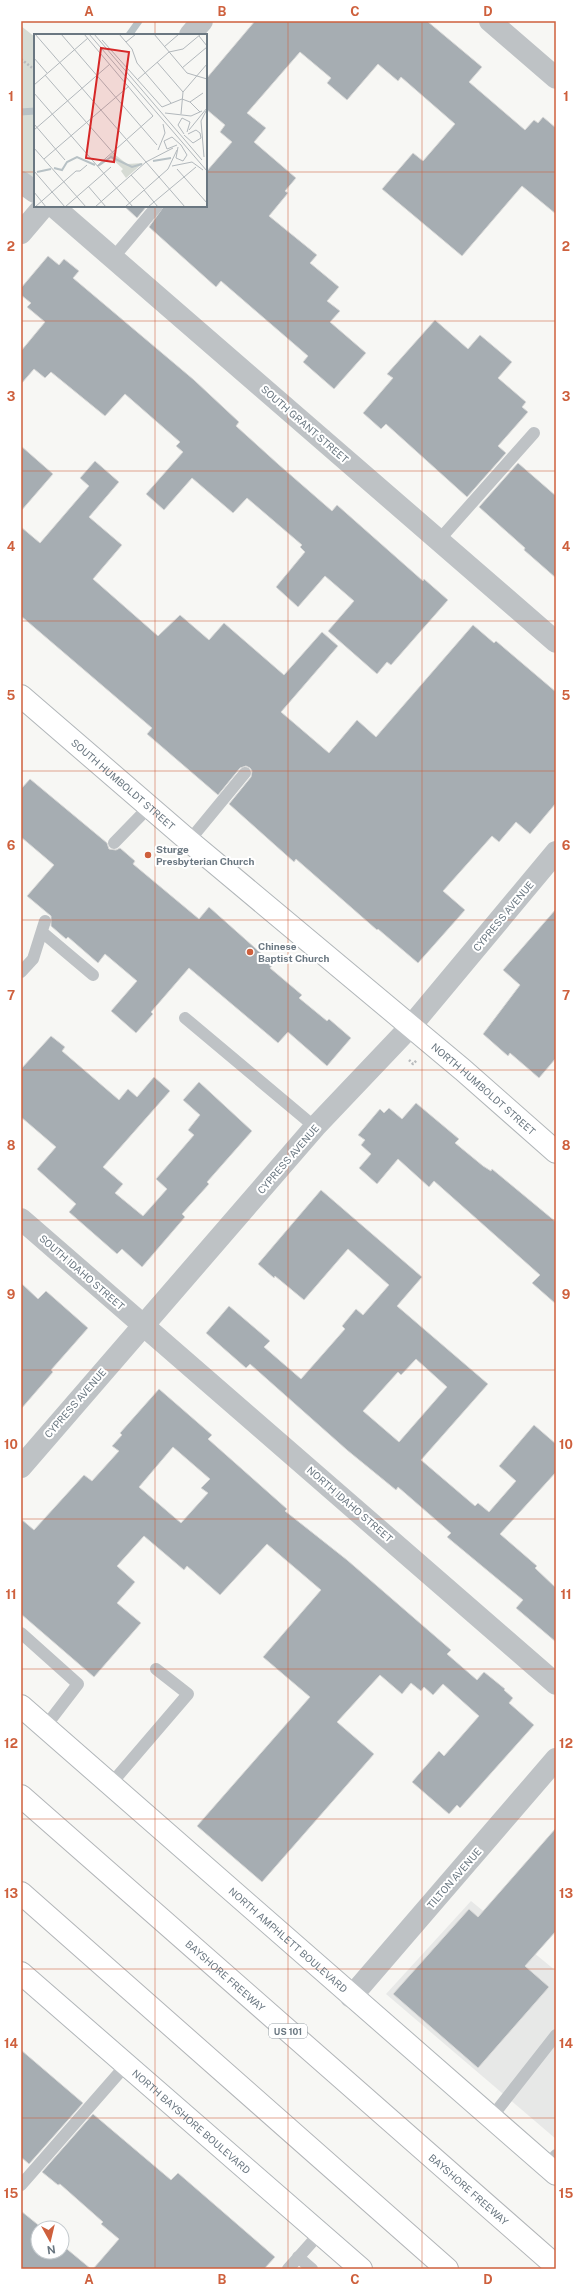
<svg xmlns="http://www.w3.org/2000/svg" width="577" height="2290" font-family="'Public Sans',sans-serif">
<rect width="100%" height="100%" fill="#f7f7f4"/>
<!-- built -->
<path fill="#e7e8e7" d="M 471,1901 L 556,1971 L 556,2139 L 386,1994 Z"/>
<!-- green -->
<path fill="#d6dbd4" d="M 21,26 L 35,37 L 35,190 L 21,179 Z"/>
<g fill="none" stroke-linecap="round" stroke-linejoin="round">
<!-- stream -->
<path stroke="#b7c1c5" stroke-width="7" d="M 129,35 L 139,21
M 21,112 L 35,111"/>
</g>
<!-- building -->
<path fill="#a6adb2" stroke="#d8d8d7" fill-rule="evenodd" d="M 255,21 L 427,21 L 482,67 L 469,82 L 525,130 L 534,120 L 538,123 L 543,117 L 556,128 L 556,214 L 522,186 L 462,256 L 382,189 L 413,153 L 423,161 L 455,124 L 401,77 L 398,81 L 378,64 L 347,100 L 327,83 L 331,78 L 300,52 L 247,113 L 266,128 L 254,142 L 296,178 L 285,191 L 288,193 L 269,216 L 317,255 L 310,263 L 339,287 L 327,301 L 340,311 L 330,322 L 366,353 L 334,389 L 303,362 L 308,356 L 221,281 L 216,287 L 149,227 L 164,206 L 206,206 L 206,172 L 232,142 L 220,132 L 225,125 L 206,109 L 206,79 Z
M 124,206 L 147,206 L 137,218 Z
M 48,256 L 59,265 L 64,259 L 79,271 L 73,278 L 194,380 L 239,422 L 236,426 L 278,464 L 332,511 L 337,505 L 423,581 L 424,579 L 448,600 L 391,665 L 387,662 L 377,674 L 328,631 L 354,601 L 325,576 L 298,607 L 276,587 L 305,552 L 300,547 L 302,545 L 247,498 L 233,513 L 192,478 L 164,510 L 146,494 L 183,452 L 176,446 L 180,442 L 125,394 L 105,416 L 51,372 L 45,378 L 34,369 L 21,384 L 21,351 L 45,322 L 27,307 L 31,303 L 21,295 L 21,288 Z
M 435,320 L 468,349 L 480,335 L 512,362 L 498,378 L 526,402 L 522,407 L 528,412 L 498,446 L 506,453 L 467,497 L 386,424 L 381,429 L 363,413 L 393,378 L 387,374 Z
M 21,446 L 53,474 L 21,511 Z
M 95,461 L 119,482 L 89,517 L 122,545 L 93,579 L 158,636 L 180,615 L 209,640 L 224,623 L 284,675 L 322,632 L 338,646 L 281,712 L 329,753 L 357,720 L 376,737 L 473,625 L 494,643 L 496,641 L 556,692 L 556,803 L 530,834 L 516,822 L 499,842 L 492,836 L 443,891 L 465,910 L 418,963 L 378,929 L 377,930 L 296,859 L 294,862 L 229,804 L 251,777 L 252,771 L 250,768 L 246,766 L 240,768 L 218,795 L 147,734 L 152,728 L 21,616 L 21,527 L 40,543 L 89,486 L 80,478 Z
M 518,463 L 556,496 L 556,578 L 524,550 L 525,548 L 479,507 Z
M 30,779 L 107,843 L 109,849 L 116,850 L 120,848 L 135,861 L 133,864 L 199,919 L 209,907 L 273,964 L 270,968 L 302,995 L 299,998 L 327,1021 L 329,1019 L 351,1038 L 327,1066 L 288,1032 L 278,1043 L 189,968 L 151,1012 L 153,1014 L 136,1033 L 111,1011 L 137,981 L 105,954 L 98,963 L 68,937 L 66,939 L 51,926 L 51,916 L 27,896 L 54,865 L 21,837 L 21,789 Z
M 556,909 L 556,1058 L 539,1078 L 510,1053 L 508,1056 L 483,1034 L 520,985 L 503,970 Z
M 51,1036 L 65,1047 L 62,1051 L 119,1100 L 128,1089 L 137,1097 L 154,1077 L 170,1091 L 103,1167 L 123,1184 L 115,1193 L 143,1216 L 167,1189 L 156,1179 L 194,1135 L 188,1130 L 200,1115 L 183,1100 L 199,1082 L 252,1131 L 207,1182 L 209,1184 L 182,1214 L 185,1217 L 142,1267 L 122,1249 L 117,1254 L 69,1212 L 76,1204 L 37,1169 L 56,1147 L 21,1117 L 21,1069 Z
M 416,1103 L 459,1139 L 455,1143 L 483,1166 L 491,1171 L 492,1169 L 556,1222 L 556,1304 L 532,1283 L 540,1275 L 434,1181 L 429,1187 L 398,1159 L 377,1184 L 359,1168 L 371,1154 L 361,1145 L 365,1140 L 358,1135 L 380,1109 L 384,1113 L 389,1108 L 402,1119 Z
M 321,1190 L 422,1277 L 397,1306 L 488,1384 L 421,1460 L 475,1506 L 478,1503 L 489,1512 L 516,1481 L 499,1466 L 534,1425 L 556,1444 L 556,1472 L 500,1534 L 537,1566 L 535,1568 L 556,1588 L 556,1642 L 516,1608 L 523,1600 L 447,1537 L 451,1533 L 398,1487 L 396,1490 L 347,1450 L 250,1364 L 246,1368 L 206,1333 L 229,1306 L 270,1341 L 264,1347 L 301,1379 L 345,1329 L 342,1326 L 356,1309 L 363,1315 L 389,1285 L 348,1249 L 304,1300 L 275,1276 L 274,1278 L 258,1264 ZM 416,1359 L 447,1387 L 399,1442 L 363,1411 L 398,1372 L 401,1375 Z
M 21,1283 L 38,1299 L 46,1291 L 88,1328 L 51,1370 L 53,1372 L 21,1409 Z
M 159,1389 L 212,1435 L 208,1439 L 287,1509 L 285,1511 L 347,1560 L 451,1650 L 447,1654 L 477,1680 L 484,1672 L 505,1689 L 504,1690 L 513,1698 L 509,1703 L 534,1725 L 460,1808 L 457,1805 L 449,1814 L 412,1782 L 439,1751 L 444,1756 L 479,1716 L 443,1684 L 433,1695 L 424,1687 L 421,1691 L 411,1683 L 402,1694 L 380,1675 L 337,1722 L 374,1754 L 262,1882 L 197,1826 L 310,1697 L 263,1657 L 321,1590 L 267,1544 L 220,1595 L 187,1566 L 184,1570 L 144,1536 L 117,1566 L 135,1582 L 117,1603 L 141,1623 L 94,1677 L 21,1614 L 21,1519 L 34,1530 L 84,1475 L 92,1481 L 119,1451 L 112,1446 L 122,1435 L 120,1433 ZM 173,1447 L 210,1479 L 201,1488 L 208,1493 L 181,1523 L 139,1487 Z
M 556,1828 L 556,1931 L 525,1966 L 549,1987 L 478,2068 L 393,1994 L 469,1909 L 478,1917 Z
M 21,2050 L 83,2103 L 29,2164 L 21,2157 Z
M 93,2114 L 171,2180 L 178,2173 L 275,2257 L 264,2269 L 93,2269 L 119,2239 L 101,2224 L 103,2222 L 60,2184 L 58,2185 L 42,2172 Z
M 21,2211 L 42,2228 L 38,2228 L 38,2252 L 62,2252 L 62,2245 L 91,2269 L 21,2269 Z"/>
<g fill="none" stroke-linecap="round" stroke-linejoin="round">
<defs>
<g id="secondary">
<path id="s1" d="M 21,696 L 189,841 L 463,1070 L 556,1152"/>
<path id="s2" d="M 21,1706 L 556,2174"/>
<path id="s3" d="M 21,1973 L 361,2269"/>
</g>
<g id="highway">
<path id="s4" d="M 21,1796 L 556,2266"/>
<path d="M 21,1893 L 447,2269"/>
</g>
</defs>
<!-- secondary casing -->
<use href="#secondary" stroke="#b1b6b9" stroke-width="24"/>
<!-- highway casing -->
<use href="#highway" stroke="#b2b5b8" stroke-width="24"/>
<!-- path -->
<path stroke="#b8bbbd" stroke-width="2.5" stroke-dasharray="2 2" stroke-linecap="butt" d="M 21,59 L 35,70
M 409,1060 L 413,1064 L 417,1060"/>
<!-- lane -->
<path stroke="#bec2c5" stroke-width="12" d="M 113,258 L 157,206
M 439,540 L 534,433
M 189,841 L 245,773
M 114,843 L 149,807
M 42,932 L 93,975
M 21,972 L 33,959 L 45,921
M 185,1018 L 315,1127
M 21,1633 L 78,1684 L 45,1727
M 110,1785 L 188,1694 L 156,1669
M 491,2118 L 556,2035
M 547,2166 L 556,2155
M 21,2185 L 126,2065
M 298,2257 L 312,2269
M 288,2269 L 320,2233"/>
<!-- street -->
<path stroke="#bec2c5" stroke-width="22" d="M 490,21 L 556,78
M 190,35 L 202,21
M 21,182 L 35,192
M 53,206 L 556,642
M 21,233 L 44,206
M 21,1219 L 556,1684
M 21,1467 L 315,1127 L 411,1026 L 556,852
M 351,1997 L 556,1759"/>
<!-- secondary -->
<use href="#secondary" stroke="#fff" stroke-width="22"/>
<!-- highway -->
<use href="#highway" stroke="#fff" stroke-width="22"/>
</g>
<!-- grid -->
<path fill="none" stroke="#ce603d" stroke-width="1" stroke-opacity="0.55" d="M 155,21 L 155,35M 288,21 L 288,2269M 422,21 L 422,2269M 21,172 L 35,172M 206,172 L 556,172M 155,206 L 155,2269M 21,321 L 556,321M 21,471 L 556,471M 21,621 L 556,621M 21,771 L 556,771M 21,920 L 556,920M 21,1070 L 556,1070M 21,1220 L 556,1220M 21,1370 L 556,1370M 21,1519 L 556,1519M 21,1669 L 556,1669M 21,1819 L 556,1819M 21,1969 L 556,1969M 21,2118 L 556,2118"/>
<!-- markers -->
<g fill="#ce603d" stroke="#fff" stroke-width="1.5">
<circle cx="148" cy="855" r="4"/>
<circle cx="250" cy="952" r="4"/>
</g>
<g text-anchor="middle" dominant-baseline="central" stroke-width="4" stroke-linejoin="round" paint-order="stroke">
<!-- shield labels -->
<rect fill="#fff" stroke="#97a0a7" stroke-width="1" x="269" y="2024" width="38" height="14" rx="3"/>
<g font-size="9" font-weight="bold" fill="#6a7781">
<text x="288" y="2031">US 101</text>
</g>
<!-- street labels -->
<g font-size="10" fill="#6a7781" stroke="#fff">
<text transform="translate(305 424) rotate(41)">SOUTH GRANT STREET</text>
<text stroke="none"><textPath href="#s1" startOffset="135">SOUTH HUMBOLDT STREET</textPath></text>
<text transform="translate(503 916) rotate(-50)">CYPRESS AVENUE</text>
<text stroke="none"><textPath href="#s1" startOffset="607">NORTH HUMBOLDT STREET</textPath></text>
<text transform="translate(288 1159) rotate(-49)">CYPRESS AVENUE</text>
<text transform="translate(82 1272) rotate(41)">SOUTH IDAHO STREET</text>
<text transform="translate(75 1403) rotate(-49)">CYPRESS AVENUE</text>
<text transform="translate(350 1504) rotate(41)">NORTH IDAHO STREET</text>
<text transform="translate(454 1878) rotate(-49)">TILTON AVENUE</text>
<text stroke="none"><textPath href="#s2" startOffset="355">NORTH AMPHLETT BOULEVARD</textPath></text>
<text stroke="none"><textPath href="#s4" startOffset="272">BAYSHORE FREEWAY</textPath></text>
<text stroke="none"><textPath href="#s3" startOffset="226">NORTH BAYSHORE BOULEVARD</textPath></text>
<text stroke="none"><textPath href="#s4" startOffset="596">BAYSHORE FREEWAY</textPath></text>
</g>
<!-- poi labels -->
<g font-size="10" font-weight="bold" fill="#6a7781" stroke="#fff" text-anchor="start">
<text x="156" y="849">Sturge<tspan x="156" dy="12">Presbyterian Church</tspan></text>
<text x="258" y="946">Chinese<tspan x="258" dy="12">Baptist Church</tspan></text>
</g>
</g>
<!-- overview -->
<g transform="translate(34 34)">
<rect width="173" height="173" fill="#f7f7f4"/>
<path d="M 79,119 L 93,130 L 109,129 L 92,144 L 87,137 L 89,135 L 75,122 Z" fill="#d6dbd4"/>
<path fill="none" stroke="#b7c1c5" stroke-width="2" d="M 119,127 L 137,124M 64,132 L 77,123 L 98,133 L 108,130M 20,134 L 28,136 L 33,128 L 43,123 L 61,131M 3,138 L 17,135"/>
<path fill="none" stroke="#b2b8bc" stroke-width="1" d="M 1,0 L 151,173M 27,0 L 123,111M 50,0 L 119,82 L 63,132M 55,0 L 173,137M 60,0 L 168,126M 85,0 L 98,15 L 103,29 L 137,69M 120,0 L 153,39 L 173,45M 165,2 L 173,12M 68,6 L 128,73 L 148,65 L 156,68 L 166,78M 92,8 L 102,0M 130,13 L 145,0M 0,24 L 13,39M 123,28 L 149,58 L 147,80M 148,34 L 173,13M 11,41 L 81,121M 103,46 L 135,18 L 149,15 L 167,0M 0,51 L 54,4M 149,58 L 173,30M 0,59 L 99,173M 156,68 L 169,59M 131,79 L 157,82 L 168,77M 0,90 L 31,126M 0,96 L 76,30M 155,96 L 173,74M 150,100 L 144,91 L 148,84 L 156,88 L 153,98M 150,101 L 159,109 L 167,104 L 166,99 L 162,96 L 154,100M 143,111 L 133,115 L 130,107 L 138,103 L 147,111 L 153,121 L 149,127 L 142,124 L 144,113M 0,114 L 52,173M 124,116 L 131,99 L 129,90M 170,123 L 167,87 L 172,77M 10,125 L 95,52M 138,132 L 158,128 L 169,136M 143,135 L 173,169M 0,137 L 31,173M 97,141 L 110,155M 54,152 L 72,173M 110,156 L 124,173M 0,158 L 12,173M 1,173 L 42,137 L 46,137 L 53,131M 31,173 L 77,133M 61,173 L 112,128 L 139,114M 91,173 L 134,135 L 143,116M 114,173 L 162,133"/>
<path fill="#d62828" fill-opacity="0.15" stroke="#d62828" stroke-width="2" d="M 67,14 L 95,18 L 80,128 L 52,124 Z"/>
<rect width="173" height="173" fill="none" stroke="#6a7781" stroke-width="2"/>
</g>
<!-- border -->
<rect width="577" height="2290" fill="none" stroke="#ffffff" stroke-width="44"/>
<!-- north arrow -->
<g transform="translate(50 2240) rotate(172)"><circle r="19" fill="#ffffff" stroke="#c3c9cd"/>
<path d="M0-3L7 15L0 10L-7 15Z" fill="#ce603d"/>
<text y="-6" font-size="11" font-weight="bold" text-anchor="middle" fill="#6a7781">N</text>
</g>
<rect x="22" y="22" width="533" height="2246" fill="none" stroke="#ce603d" stroke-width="1.5"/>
<g font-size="13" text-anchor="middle" font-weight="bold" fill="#ce603d">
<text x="89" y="16">A</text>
<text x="222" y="16">B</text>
<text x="355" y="16">C</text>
<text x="488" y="16">D</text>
<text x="11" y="101">1</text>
<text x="566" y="101">1</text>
<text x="11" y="251">2</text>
<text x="566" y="251">2</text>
<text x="11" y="401">3</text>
<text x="566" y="401">3</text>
<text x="11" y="551">4</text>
<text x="566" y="551">4</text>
<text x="11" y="700">5</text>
<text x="566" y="700">5</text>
<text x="11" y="850">6</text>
<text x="566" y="850">6</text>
<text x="11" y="1000">7</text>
<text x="566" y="1000">7</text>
<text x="11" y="1150">8</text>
<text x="566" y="1150">8</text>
<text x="11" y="1299">9</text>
<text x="566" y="1299">9</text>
<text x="11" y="1449">10</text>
<text x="566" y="1449">10</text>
<text x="11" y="1599">11</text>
<text x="566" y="1599">11</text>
<text x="11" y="1748">12</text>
<text x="566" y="1748">12</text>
<text x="11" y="1898">13</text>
<text x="566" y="1898">13</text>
<text x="11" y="2048">14</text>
<text x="566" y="2048">14</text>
<text x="11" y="2198">15</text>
<text x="566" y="2198">15</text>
<text x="89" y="2284">A</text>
<text x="222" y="2284">B</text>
<text x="355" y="2284">C</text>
<text x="488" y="2284">D</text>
</g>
</svg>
